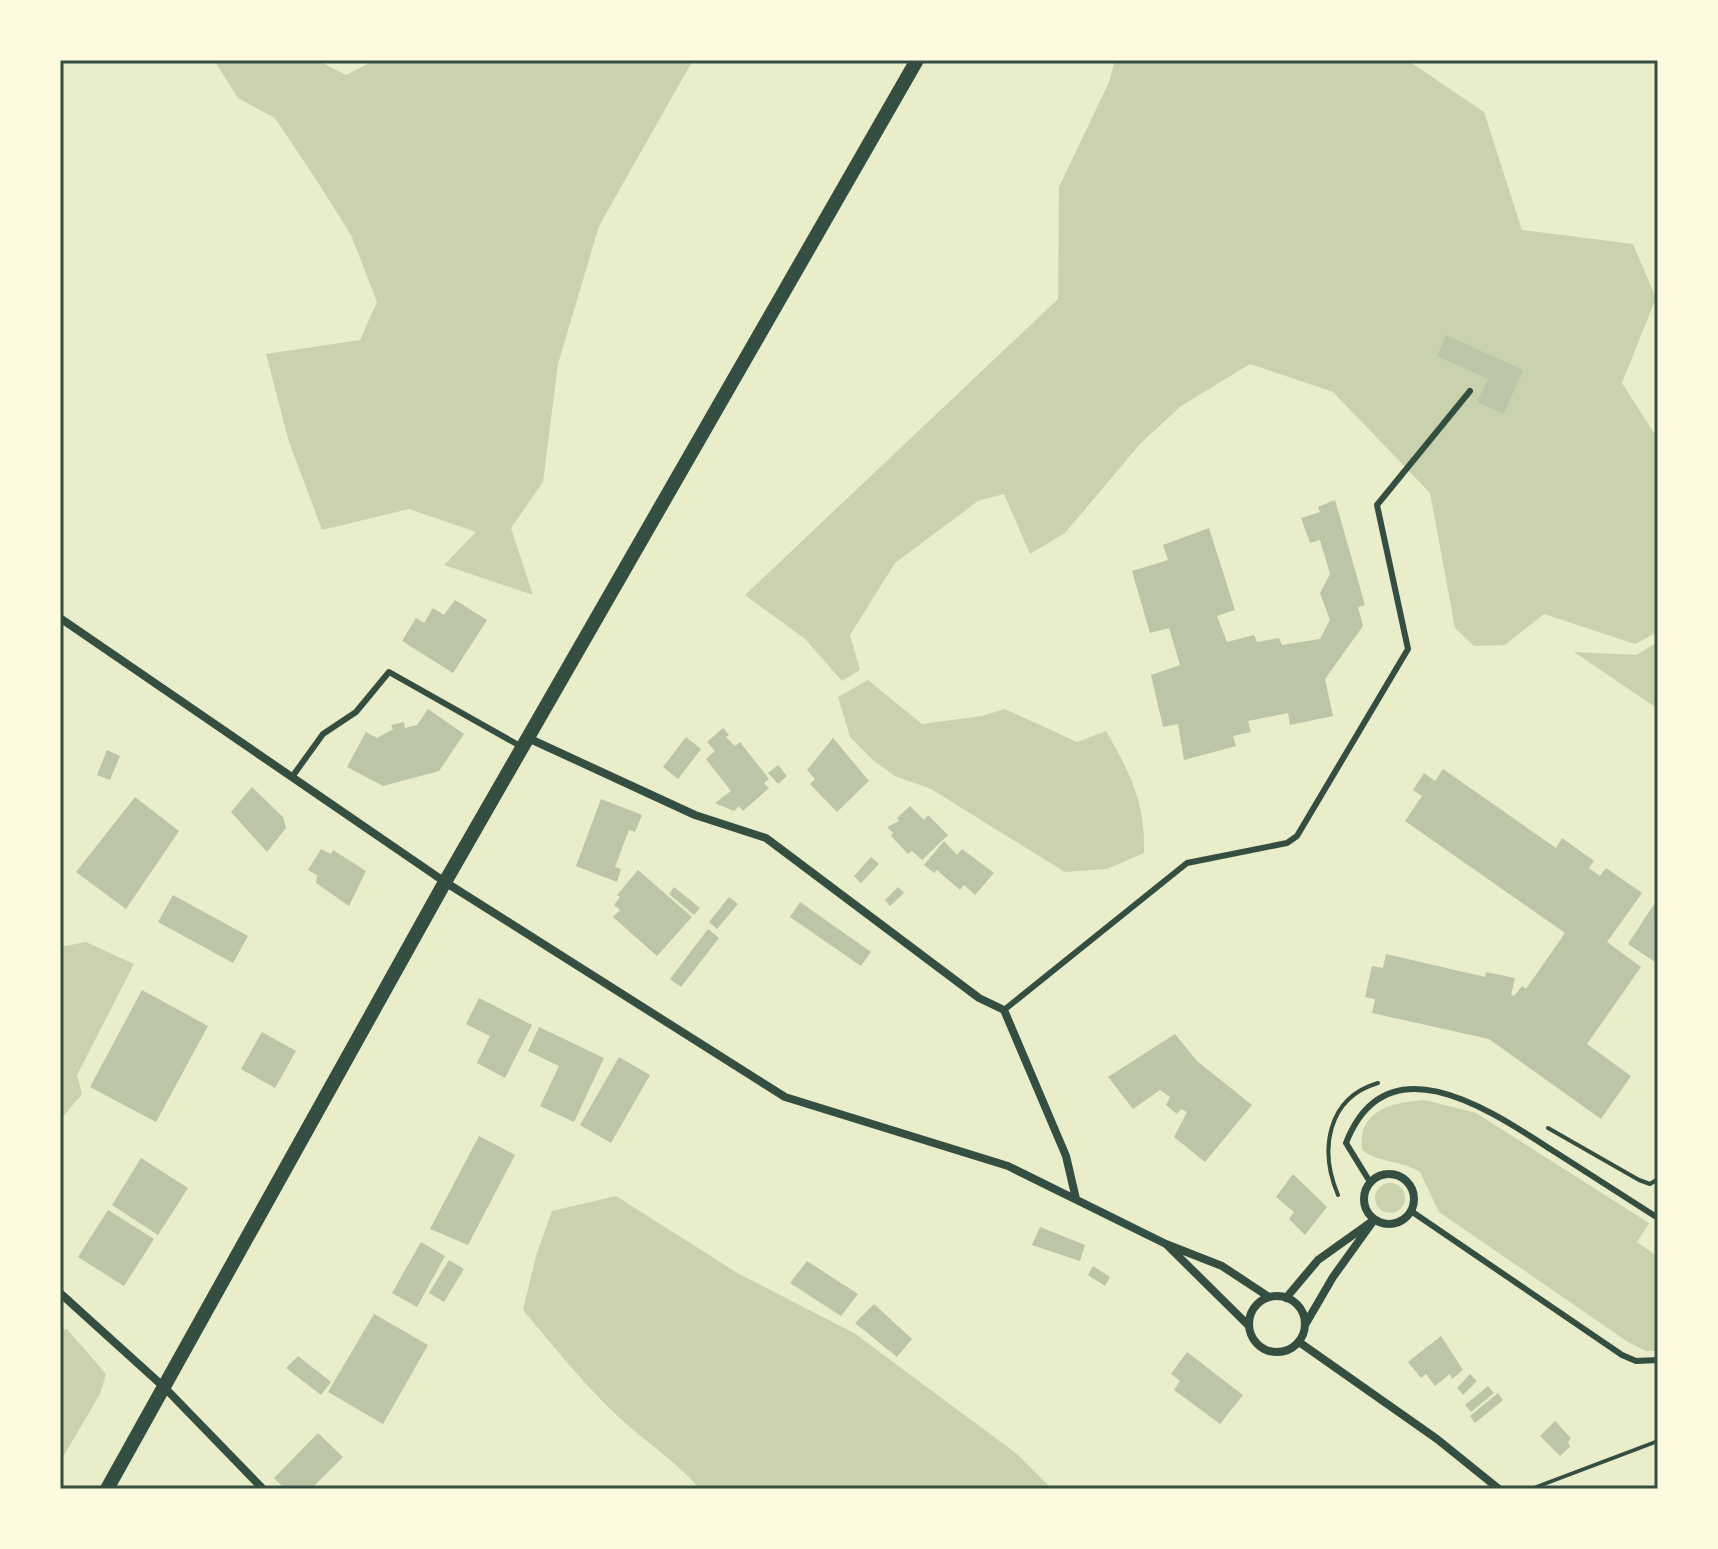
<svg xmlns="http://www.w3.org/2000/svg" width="1718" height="1549" font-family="Literata,serif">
<rect width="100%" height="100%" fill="#e9edc9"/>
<!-- green -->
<path fill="#cad2ad" d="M 214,60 L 317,60 L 346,75 L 375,60 L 693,60 L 599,226 L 558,364 L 543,482 L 511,528 L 533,595 L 444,565 L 476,532 L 409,509 L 322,530 L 289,442 L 266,354 L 360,340 L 377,302 L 351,235 L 317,181 L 275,118 L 238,98 Z
M 1115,60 L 1407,60 L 1484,112 L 1522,230 L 1633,244 L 1656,298 L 1622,383 L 1654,433 L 1658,433 L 1658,632 L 1635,644 L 1544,614 L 1505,645 L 1474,646 L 1455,628 L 1430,493 L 1333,392 L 1250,364 L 1181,406 L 1140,444 L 1065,533 L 1030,554 L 1004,494 L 978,501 L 895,563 L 850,635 L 860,670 L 842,681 L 805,639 L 745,595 L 1058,299 L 1059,187 L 1109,82 Z
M 1658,642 L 1658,709 L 1574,652 L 1636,655 Z
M 868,680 L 922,724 L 982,716 L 1005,709 L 1077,742 L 1106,731 C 1130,772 1146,805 1144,853 L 1107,869 L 1065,872 L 931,789 L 895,776 L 874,761 L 850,737 L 838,697 Z
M 86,942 L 134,964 L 77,1075 L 82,1094 L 60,1120 L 60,947 Z
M 1425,1100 L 1476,1113 L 1649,1223 L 1637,1242 L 1658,1257 L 1658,1351 L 1646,1351 L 1628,1342 L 1439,1212 L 1420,1172 C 1401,1160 1379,1163 1362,1150 C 1357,1110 1393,1102 1425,1100 Z
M1375 1198a15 15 0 1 1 30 0a15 15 0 1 1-30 0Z
M 616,1196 L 739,1274 L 854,1333 L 1017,1454 L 1052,1489 L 700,1489 C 679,1465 655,1448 631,1428 C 591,1394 557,1350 523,1310 L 536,1256 L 552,1211 Z
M 67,1329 L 106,1374 L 100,1394 L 60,1462 L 60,1330 Z"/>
<!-- building -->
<path fill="#bcc5a7" d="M 1446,335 L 1523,370 L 1504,414 L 1477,402 L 1488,379 L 1437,356 Z
M 1335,500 L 1365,605 L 1358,607 L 1363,626 L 1325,679 L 1333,716 L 1290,725 L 1288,713 L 1248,721 L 1251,732 L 1233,736 L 1236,746 L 1184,760 L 1178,724 L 1163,727 L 1151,675 L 1180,665 L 1169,628 L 1150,633 L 1132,571 L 1168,560 L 1163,545 L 1209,528 L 1235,610 L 1217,616 L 1227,642 L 1254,635 L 1257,642 L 1279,638 L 1282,645 L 1320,639 L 1330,620 L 1320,593 L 1330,574 L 1320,540 L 1310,543 L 1301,518 L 1320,512 L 1318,507 Z
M 455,600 L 487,620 L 453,673 L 402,641 L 416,618 L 424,623 L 433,608 L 444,615 Z
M 428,709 L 464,734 L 439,771 L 383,786 L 347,767 L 366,732 L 377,738 L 393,729 L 391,725 L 404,722 L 405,728 L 417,725 Z
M 723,728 L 729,735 L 726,737 L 735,746 L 740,742 L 769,779 L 764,783 L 769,788 L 743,811 L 739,806 L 734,811 L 715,803 L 731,791 L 706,759 L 715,751 L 707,742 Z
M 686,737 L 701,749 L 678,779 L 663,767 Z
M 833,738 L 869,781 L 837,812 L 810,784 L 815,779 L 807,770 Z
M 107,750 L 120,756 L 110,780 L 97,775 Z
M 778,765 L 787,776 L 778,784 L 768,773 Z
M 1443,769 L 1556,848 L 1562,838 L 1594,861 L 1589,868 L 1600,876 L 1606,868 L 1642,893 L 1607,942 L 1641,967 L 1587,1044 L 1631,1076 L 1601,1119 L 1489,1039 L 1372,1013 L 1375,999 L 1365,997 L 1372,966 L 1383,968 L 1386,954 L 1485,977 L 1486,972 L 1515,978 L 1511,995 L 1514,996 L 1522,986 L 1526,989 L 1565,933 L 1405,821 L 1422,796 L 1413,790 L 1424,773 L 1435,781 Z
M 252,787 L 283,817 L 286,828 L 267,852 L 231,812 Z
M 135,797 L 179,831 L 126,909 L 76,872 Z
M 601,799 L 642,815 L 635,832 L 629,830 L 615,867 L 621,869 L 617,882 L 576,866 Z
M 910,806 L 924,820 L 928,815 L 948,835 L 922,860 L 912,851 L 908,854 L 891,836 L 893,833 L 887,827 L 899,821 L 897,818 Z
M 944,841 L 957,855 L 962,849 L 994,873 L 975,895 L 964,885 L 960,890 L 937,870 L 934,873 L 924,865 Z
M 321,849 L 331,854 L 333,850 L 366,871 L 349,906 L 316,883 L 317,875 L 308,870 Z
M 871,857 L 879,864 L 861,883 L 854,876 Z
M 638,870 L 692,917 L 657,956 L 613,917 L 620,910 L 614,905 L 620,897 L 617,895 Z
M 674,887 L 700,908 L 694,915 L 669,894 Z
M 898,887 L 904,893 L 890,906 L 885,900 Z
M 173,895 L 248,936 L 233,963 L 158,922 Z
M 729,897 L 738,904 L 717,929 L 709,922 Z
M 1658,898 L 1658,964 L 1628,944 Z
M 800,902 L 871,952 L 861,966 L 790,917 Z
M 708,929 L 719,938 L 681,987 L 670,979 Z
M 142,990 L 208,1026 L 156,1122 L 90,1087 Z
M 479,998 L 532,1025 L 505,1078 L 477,1063 L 490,1036 L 466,1024 Z
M 539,1027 L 604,1058 L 574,1122 L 540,1106 L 559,1066 L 528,1051 Z
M 262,1032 L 296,1051 L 275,1088 L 241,1069 Z
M 1175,1034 L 1197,1061 L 1252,1105 L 1205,1162 L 1174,1137 L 1187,1112 L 1181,1109 L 1177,1114 L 1166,1105 L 1170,1097 L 1160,1090 L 1133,1109 L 1108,1077 Z
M 619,1057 L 650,1075 L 611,1143 L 580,1125 Z
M 479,1136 L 515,1155 L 468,1245 L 430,1229 Z
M 141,1158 L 188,1188 L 158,1235 L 112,1205 Z
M 1293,1174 L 1327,1207 L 1305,1235 L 1289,1219 L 1294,1212 L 1276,1197 Z
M 108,1210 L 154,1239 L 124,1286 L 78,1257 Z
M 1040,1227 L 1085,1245 L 1080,1261 L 1032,1245 Z
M 421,1242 L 445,1256 L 417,1307 L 392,1293 Z
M 449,1260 L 464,1269 L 444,1302 L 429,1293 Z
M 807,1261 L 858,1294 L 841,1316 L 790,1283 Z
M 1093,1266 L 1110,1277 L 1105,1286 L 1088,1275 Z
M 874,1304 L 912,1339 L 897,1357 L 855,1323 Z
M 374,1314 L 428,1345 L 383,1424 L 328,1392 Z
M 1441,1336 L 1463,1370 L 1452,1379 L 1450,1374 L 1435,1386 L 1426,1374 L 1421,1378 L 1408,1362 Z
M 1187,1352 L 1243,1395 L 1220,1424 L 1174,1390 L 1180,1381 L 1171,1374 Z
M 298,1356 L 331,1382 L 321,1395 L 286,1368 Z
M 1470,1374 L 1477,1381 L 1463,1395 L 1457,1388 Z
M 1488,1386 L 1494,1393 L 1471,1412 L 1465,1405 Z
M 1498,1393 L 1503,1400 L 1475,1423 L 1470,1416 Z
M 1555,1421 L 1571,1438 L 1568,1442 L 1570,1447 L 1560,1456 L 1540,1436 Z
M 318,1433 L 343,1457 L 311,1489 L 285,1489 L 274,1478 Z"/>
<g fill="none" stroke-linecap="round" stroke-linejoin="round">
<!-- path -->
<path stroke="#344e41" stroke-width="4" d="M 1548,1128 L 1639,1180 L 1650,1184 L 1658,1179
M 1338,1195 C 1319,1150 1327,1098 1378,1083
M 1531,1489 L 1658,1441"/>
<!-- service -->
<path stroke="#344e41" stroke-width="6" d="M 292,777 L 323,734 L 356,712 L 389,672 L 522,747
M 1004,1010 L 1187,863 L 1287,843 L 1297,836 L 1408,649 L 1377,505 L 1470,391
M 1370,1182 L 1346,1143 C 1387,1037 1494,1113 1555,1152 C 1589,1174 1624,1196 1658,1218
M 1411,1211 L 1622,1355 L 1636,1361 L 1658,1360"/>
<!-- minor -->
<path stroke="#344e41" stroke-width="8" d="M 60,618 L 445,882 L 785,1097 L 1008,1166 L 1166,1244
M 528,738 L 695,815 L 766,838 L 979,998 L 1004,1010 L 1066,1156 L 1076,1199
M1364 1199a25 25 0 1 1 50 0a25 25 0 1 1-50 0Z
M 60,1293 L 165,1388 L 263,1489
M1249 1324a28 28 0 1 1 56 0a28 28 0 1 1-56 0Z
M 1286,1298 L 1318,1260 L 1374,1220 L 1333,1277 L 1305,1325
M 1249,1326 L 1166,1244 L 1222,1266 L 1269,1297
M 1299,1342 L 1437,1439 L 1499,1489"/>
<!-- tertiary -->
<path stroke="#344e41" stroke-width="14" d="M 107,1489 L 445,882 L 917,60"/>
</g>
<!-- border -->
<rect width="1718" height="1549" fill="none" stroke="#fefae0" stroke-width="124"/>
<rect x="62" y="62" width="1594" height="1425" fill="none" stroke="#344e41" stroke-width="3"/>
</svg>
